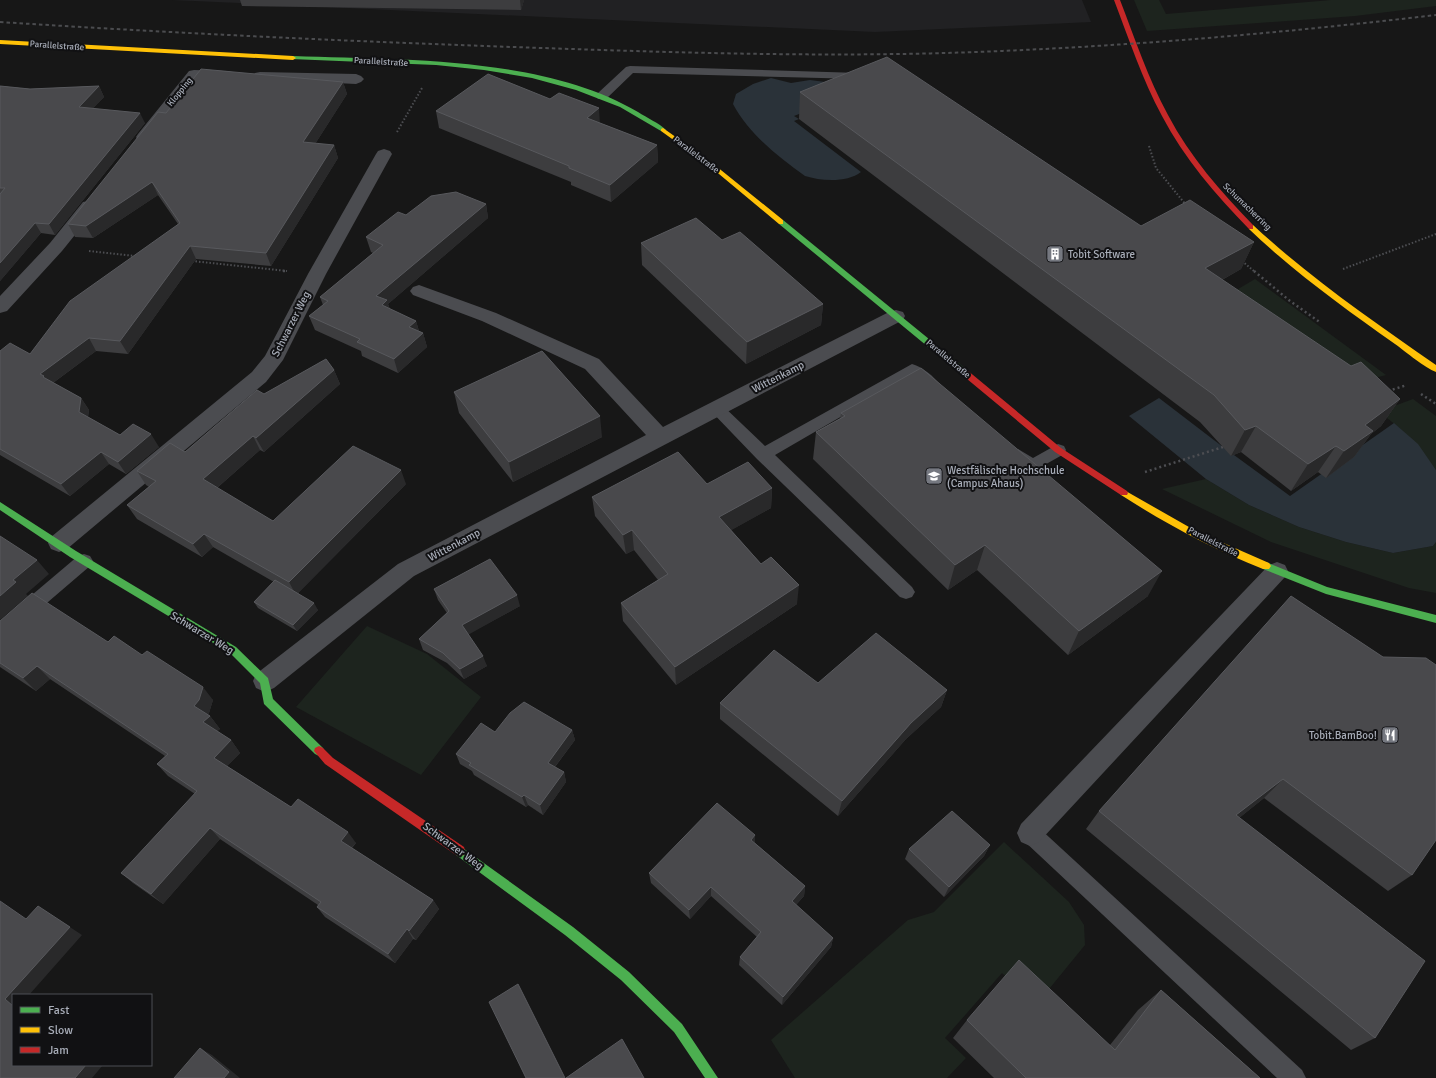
<svg xmlns="http://www.w3.org/2000/svg" width="1436" height="1078" font-family="Signika,sans-serif">
<rect width="100%" height="100%" fill="#171717"/>
<!-- built -->
<path fill="#212123" d="M 172,0 L 1082,0 L 1091,22 L 875,32 Z"/>
<!-- green -->
<path fill="#1d241e" d="M 1134,0 L 1159,0 L 1166,14 L 1331,0 L 1436,0 L 1436,6 L 1355,16 L 1147,31 Z
M 1255,279 L 1386,375 L 1336,388 L 1213,304 Z
M 1413,399 L 1436,416 L 1436,470 C 1418,445 1404,429 1378,412 Z
M 1206,479 L 1249,505 L 1299,527 L 1346,542 L 1393,553 L 1433,546 L 1436,542 L 1436,593 L 1409,588 L 1271,542 L 1162,489 Z
M 367,626 L 427,654 L 481,697 L 421,775 L 296,707 Z
M 1004,842 L 1069,902 L 1084,925 L 1085,945 L 1036,1005 L 1002,973 L 945,1038 L 966,1058 L 947,1078 L 795,1078 L 771,1040 L 908,920 L 934,912 Z"/>
<!-- water -->
<path fill="#2a3239" d="M 771,78 L 791,83 L 810,80 L 833,83 L 819,106 L 794,116 L 799,119 L 794,121 L 861,172 C 847,183 821,181 805,176 C 778,157 749,134 733,104 L 736,94 L 753,84 Z
M 1159,398 L 1223,447 L 1290,496 L 1394,423 L 1418,444 L 1436,470 L 1436,542 L 1433,546 L 1393,553 L 1346,542 L 1299,527 L 1249,505 L 1206,479 L 1129,416 Z"/>
<g fill="none" stroke-linecap="round" stroke-linejoin="round">
<!-- path-far1 -->
<path stroke="#4d4e52" stroke-width="2" stroke-dasharray="1.5 2" stroke-linecap="butt" d="M 397,132 L 422,88
M 1149,146 L 1156,168 L 1186,205
M 89,251 L 135,256
M 192,261 L 287,271
M 1242,261 L 1255,272
M 1343,269 L 1436,234"/>
<!-- path -->
<path stroke="#4d4e52" stroke-width="2.5" stroke-dasharray="2 3" stroke-linecap="butt" d="M 283,271 L 287,271
M 1254,271 L 1290,301 L 1321,323
M 1388,391 L 1407,385
M 1421,394 L 1436,404
M 1145,472 L 1223,447"/>
<!-- lane -->
<path fill="#4b4c50" fill-rule="evenodd" d="M 630,66 L 860,73 L 866,76 L 860,79 L 633,73 L 606,99 L 598,99 L 596,96 L 598,93 L 626,67 Z
M 912,364 C 921,366 935,377 940,385 L 937,389 C 926,392 919,383 911,376 L 775,455 L 912,587 L 915,592 L 912,597 L 906,599 L 900,597 L 757,459 L 708,408 L 711,404 L 716,402 L 721,404 L 765,446 Z
M 1058,444 L 1064,446 L 1066,450 L 1064,454 L 1032,472 C 1024,469 1014,463 1010,455 L 1012,451 L 1018,449 L 1033,458 Z
M 84,554 L 90,556 L 93,561 L 90,566 L 6,638 L 0,641 L 0,622 L 78,556 Z
M 1030,823 L 1037,826 L 1302,1070 L 1306,1078 L 1277,1078 L 1023,840 L 1020,833 L 1023,826 Z"/>
<!-- street -->
<path fill="#4b4c50" fill-rule="evenodd" d="M 194,70 L 227,71 L 232,72 L 234,75 L 232,78 L 198,79 L 150,140 L 138,140 L 136,137 L 138,134 L 189,71 Z
M 260,72 L 356,74 L 361,76 L 364,79 L 361,82 L 356,84 L 255,79 L 253,76 L 255,73 Z
M 384,149 L 390,151 L 392,154 L 326,274 L 283,360 L 266,382 L 67,549 L 59,552 L 51,549 L 48,543 L 51,537 L 252,372 L 265,356 L 308,274 L 376,154 L 378,151 Z
M 89,201 L 95,202 L 97,206 L 95,210 L 62,251 L 7,311 L 0,313 L 0,296 L 50,243 L 83,202 Z
M 419,285 L 496,313 L 599,359 L 663,427 L 889,312 L 896,310 L 903,312 L 905,316 L 903,320 L 414,576 L 274,688 L 265,692 L 256,688 L 253,681 L 256,674 L 398,564 L 646,435 L 585,369 L 482,321 L 413,295 L 410,291 L 413,287 Z
M 1277,562 L 1285,565 L 1288,571 L 1285,577 L 1039,842 L 1030,846 L 1021,842 L 1017,833 L 1021,824 L 1269,565 Z"/>
<!-- fast -->
<path fill="#4caf50" fill-rule="evenodd" d="M 293,56 C 401,60 543,56 638,112 C 647,118 659,123 666,130 L 661,131 L 620,107 L 576,90 L 532,78 L 484,70 L 436,65 L 291,59 L 290,58 Z
M 779,220 L 783,220 L 967,370 L 968,372 L 967,374 L 961,374 L 779,224 Z
M 0,502 L 76,551 L 236,647 L 268,678 L 273,699 L 323,748 L 324,751 L 323,754 L 319,756 L 315,754 L 264,704 L 260,683 L 230,653 L 70,557 L 0,510 Z
M 1266,562 L 1327,587 L 1436,615 L 1436,623 L 1326,594 L 1263,569 L 1261,566 L 1263,563 Z
M 460,846 L 573,927 L 629,972 L 682,1024 L 718,1078 L 705,1078 L 674,1032 L 621,980 L 565,935 L 456,855 L 455,851 L 456,847 Z"/>
<!-- slow -->
<path fill="#ffc107" fill-rule="evenodd" d="M 0,40 L 293,56 L 296,58 L 293,60 L 0,44 Z
M 663,128 L 711,162 L 783,220 L 783,224 L 779,224 L 707,164 L 661,131 L 661,129 Z
M 1249,225 L 1253,225 C 1310,278 1373,321 1436,365 L 1436,372 C 1425,368 1406,352 1395,344 C 1344,308 1294,272 1249,229 Z
M 1124,490 L 1196,531 L 1269,563 L 1271,566 L 1269,569 L 1263,569 C 1213,549 1166,524 1121,495 L 1120,493 L 1121,491 Z"/>
<!-- jam -->
<path fill="#c62828" fill-rule="evenodd" d="M 1114,0 L 1120,0 C 1135,39 1148,78 1168,115 C 1190,157 1221,192 1253,225 L 1253,229 L 1249,229 C 1215,194 1184,158 1162,116 C 1142,79 1129,39 1114,0 Z
M 964,369 L 967,370 L 1061,448 L 1127,491 L 1128,493 L 1127,495 L 1121,495 L 1055,452 L 961,374 L 960,372 Z
M 319,746 L 323,748 L 333,758 L 464,847 L 465,851 L 464,855 L 460,856 L 456,855 L 325,764 L 314,751 L 315,748 Z"/>
<!-- rail -->
<path stroke="#4b4c4f" stroke-width="2" stroke-dasharray="3.5 3" stroke-linecap="butt" d="M 0,22 C 171,33 342,41 513,47 C 657,52 802,57 946,53 C 1110,48 1273,34 1436,15"/>
</g>
<!-- wall -->
<path fill="#3d3d3f" d="M 240,0 L 524,0 L 521,10 L 242,6 Z
M 343,82 L 347,94 L 315,144 L 334,145 L 338,158 L 271,266 L 196,259 L 128,354 L 96,351 L 53,383 L 81,398 L 89,410 L 88,417 L 120,435 L 159,447 L 126,474 L 109,464 L 70,496 L 0,455 L 0,351 L 30,354 L 178,224 L 158,195 L 93,238 L 75,237 L 68,224 L 166,113 Z
M 0,86 L 30,89 L 99,86 L 104,97 L 93,108 L 145,123 L 55,235 L 41,233 L 0,281 Z
M 800,92 L 1141,226 L 1254,242 L 1241,269 L 1222,280 L 1400,399 L 1381,426 L 1371,434 L 1354,457 L 1326,478 L 1318,472 L 1291,491 L 1241,452 L 1231,456 L 1200,422 L 799,119 Z
M 436,111 L 600,123 L 657,145 L 658,162 L 611,202 L 571,185 L 571,182 L 439,128 Z
M 486,204 L 488,218 L 388,304 L 390,309 L 416,321 L 419,331 L 423,333 L 427,347 L 398,373 L 362,356 L 361,351 L 315,330 L 309,316 L 323,305 L 320,297 L 373,253 L 371,252 L 366,237 L 406,215 Z
M 722,240 L 823,304 L 821,325 L 746,364 L 642,265 L 641,243 Z
M 334,370 L 340,384 L 264,452 L 260,450 L 217,488 L 273,521 L 406,484 L 298,593 L 318,610 L 297,631 L 258,608 L 254,602 L 274,582 L 213,547 L 202,557 L 137,519 L 127,505 L 149,487 L 146,485 L 137,471 L 185,452 L 264,394 Z
M 454,392 L 602,437 L 513,482 L 459,413 Z
M 841,413 L 1148,596 L 1068,655 L 977,570 L 948,590 L 813,459 L 816,432 L 840,419 Z
M 772,488 L 771,508 L 731,530 L 797,604 L 676,685 L 623,621 L 621,603 L 658,580 L 634,550 L 626,554 L 595,516 L 592,497 Z
M 434,589 L 520,606 L 468,634 L 487,666 L 464,679 L 447,663 L 423,650 L 419,639 L 447,613 L 438,600 Z
M 0,621 L 108,642 L 142,655 L 213,700 L 209,713 L 207,715 L 210,716 L 220,729 L 217,731 L 231,740 L 240,753 L 227,766 L 291,807 L 356,843 L 352,848 L 433,900 L 439,909 L 416,940 L 413,939 L 395,963 L 325,917 L 317,907 L 318,905 L 220,839 L 163,904 L 133,883 L 121,873 L 195,794 L 168,776 L 157,764 L 165,756 L 50,679 L 36,691 L 0,667 Z
M 1383,657 L 1412,875 L 1388,891 L 1264,798 L 1239,818 L 1375,1038 L 1351,1050 L 1086,829 L 1099,811 Z
M 818,683 L 947,690 L 941,707 L 906,739 L 838,816 L 720,719 L 720,703 Z
M 572,730 L 575,740 L 555,767 L 564,772 L 566,782 L 543,815 L 528,805 L 526,807 L 474,775 L 472,771 L 460,764 L 456,754 L 495,732 Z
M 755,843 L 805,886 L 804,896 L 796,905 L 833,938 L 831,947 L 782,1005 L 739,965 L 740,957 L 757,937 L 711,896 L 690,919 L 651,883 L 649,873 Z
M 990,845 L 984,856 L 944,897 L 905,859 L 909,849 Z
M 1161,990 L 1260,1078 L 994,1078 L 953,1038 L 967,1020 L 1110,1045 L 1138,1010 Z"/>
<!-- shaded-wall -->
<path fill="#29292a" d="M 520,0 L 524,0 L 521,10 Z
M 343,82 L 347,94 L 308,155 L 303,142 Z
M 99,86 L 104,97 L 85,117 L 79,107 Z
M 599,108 L 600,125 L 587,118 Z
M 140,113 L 145,123 L 55,235 L 49,224 Z
M 334,145 L 338,158 L 271,266 L 266,253 Z
M 657,145 L 658,162 L 611,202 L 610,185 Z
M 152,182 L 158,195 L 93,238 L 86,226 Z
M 486,204 L 488,218 L 388,304 L 392,315 L 386,320 L 376,296 Z
M 35,223 L 41,233 L 0,281 L 0,263 Z
M 1254,242 L 1241,269 L 1193,296 L 1205,268 Z
M 190,246 L 196,259 L 128,354 L 120,341 Z
M 823,304 L 821,325 L 746,364 L 747,342 Z
M 416,321 L 420,335 L 409,327 Z
M 423,333 L 427,347 L 398,373 L 394,359 Z
M 89,338 L 96,351 L 50,385 L 53,388 L 40,374 Z
M 334,370 L 340,384 L 264,452 L 256,438 Z
M 81,398 L 89,410 L 87,424 L 79,412 Z
M 1400,399 L 1381,426 L 1371,434 L 1354,457 L 1326,478 L 1344,451 L 1365,425 Z
M 600,416 L 602,437 L 513,482 L 509,462 Z
M 1256,426 L 1241,452 L 1231,456 L 1245,430 Z
M 151,434 L 159,447 L 126,474 L 118,462 Z
M 253,436 L 260,450 L 211,493 L 203,479 Z
M 1336,446 L 1318,472 L 1291,491 L 1308,464 Z
M 101,452 L 109,464 L 70,496 L 61,484 Z
M 401,470 L 406,484 L 296,595 L 289,582 Z
M 772,488 L 771,508 L 719,537 L 719,517 Z
M 632,530 L 634,550 L 626,554 L 623,535 Z
M 204,534 L 213,547 L 202,557 L 193,544 Z
M 985,545 L 977,570 L 948,590 L 955,565 Z
M 37,560 L 49,574 L 26,594 L 28,596 L 0,620 L 0,596 L 13,580 Z
M 1162,571 L 1148,596 L 1068,655 L 1079,631 Z
M 799,585 L 797,604 L 676,685 L 675,667 Z
M 517,595 L 520,606 L 466,636 L 462,625 Z
M 314,603 L 318,610 L 297,631 L 293,625 Z
M 483,656 L 487,666 L 464,679 L 460,669 Z
M 37,666 L 50,679 L 36,691 L 23,678 Z
M 203,687 L 213,700 L 209,713 L 204,718 L 194,706 Z
M 947,690 L 941,707 L 906,739 L 838,816 L 842,801 L 911,723 Z
M 210,716 L 220,729 L 213,735 L 203,722 Z
M 572,730 L 575,740 L 550,773 L 548,763 Z
M 231,740 L 240,753 L 224,769 L 214,758 Z
M 564,772 L 566,782 L 543,815 L 540,805 Z
M 1283,779 L 1264,798 L 1219,834 L 1236,815 Z
M 524,795 L 528,805 L 526,807 L 522,797 Z
M 210,828 L 220,839 L 163,904 L 151,894 Z
M 348,832 L 356,843 L 348,851 L 341,841 Z
M 755,835 L 755,845 L 751,840 Z
M 990,845 L 984,856 L 944,897 L 949,887 Z
M 805,886 L 804,896 L 790,911 L 792,901 Z
M 711,887 L 711,896 L 690,919 L 689,910 Z
M 433,900 L 439,909 L 416,940 L 409,931 Z
M 38,906 L 82,935 L 29,995 L 13,995 L 13,1006 L 5,999 Z
M 407,929 L 413,939 L 395,963 L 388,954 Z
M 833,938 L 831,947 L 782,1005 L 783,997 Z
M 200,1048 L 212,1055 L 240,1078 L 224,1078 Z
M 86,1065 L 103,1065 L 92,1078 L 75,1078 Z"/>
<!-- building -->
<path fill="#49494c" stroke="#58595d" d="M 887,57 L 1141,226 L 1190,200 L 1254,242 L 1205,268 L 1351,366 L 1361,362 L 1400,399 L 1365,425 L 1373,431 L 1344,451 L 1336,446 L 1308,464 L 1256,426 L 1245,430 L 1214,395 L 800,92 Z
M 201,69 L 343,82 L 303,142 L 334,145 L 266,253 L 190,246 L 120,341 L 89,338 L 40,374 L 44,376 L 43,377 L 81,398 L 79,412 L 120,435 L 133,424 L 151,434 L 118,462 L 101,452 L 61,484 L 0,449 L 0,351 L 10,343 L 30,354 L 70,301 L 180,223 L 152,182 L 86,226 L 68,224 L 158,112 L 166,113 Z
M 488,74 L 550,99 L 559,93 L 599,108 L 587,118 L 657,145 L 610,185 L 569,168 L 569,166 L 436,111 Z
M 0,86 L 30,89 L 99,86 L 79,107 L 140,113 L 49,224 L 35,223 L 0,263 L 0,194 L 5,188 L 0,188 Z
M 456,192 L 486,204 L 376,296 L 387,300 L 382,305 L 416,321 L 409,327 L 423,333 L 394,359 L 357,342 L 360,339 L 309,316 L 328,301 L 320,297 L 383,245 L 366,237 L 398,212 L 406,215 L 431,196 Z
M 696,218 L 722,240 L 740,232 L 823,304 L 747,342 L 641,243 Z
M 542,351 L 600,416 L 509,462 L 454,392 Z
M 326,359 L 334,370 L 256,438 L 253,436 L 203,479 L 273,521 L 353,446 L 401,470 L 289,582 L 204,534 L 193,544 L 127,505 L 156,481 L 137,471 L 170,443 L 185,452 L 257,390 L 264,394 Z
M 921,368 L 1162,571 L 1079,631 L 985,545 L 955,565 L 816,432 L 845,416 L 841,413 Z
M 678,452 L 707,484 L 748,462 L 772,488 L 719,517 L 761,564 L 771,557 L 799,585 L 675,667 L 621,603 L 668,574 L 632,530 L 623,535 L 592,497 Z
M 0,536 L 37,560 L 13,580 L 16,582 L 0,596 Z
M 490,559 L 517,595 L 462,625 L 483,656 L 460,669 L 443,653 L 419,639 L 449,611 L 434,589 Z
M 275,580 L 314,603 L 293,625 L 254,602 Z
M 32,593 L 108,642 L 114,636 L 142,655 L 147,651 L 203,687 L 199,700 L 194,706 L 210,716 L 203,722 L 231,740 L 214,758 L 291,807 L 298,799 L 348,832 L 341,841 L 433,900 L 409,931 L 407,929 L 388,954 L 317,907 L 321,902 L 210,828 L 151,894 L 121,873 L 197,791 L 157,764 L 168,754 L 37,666 L 23,678 L 0,663 L 0,621 Z
M 1291,596 L 1383,657 L 1426,658 L 1436,665 L 1436,840 L 1412,875 L 1283,779 L 1236,815 L 1425,961 L 1375,1038 L 1099,811 Z
M 876,633 L 947,690 L 911,723 L 842,801 L 720,703 L 774,650 L 818,683 Z
M 524,702 L 572,730 L 548,763 L 564,772 L 540,805 L 524,795 L 522,797 L 469,765 L 471,763 L 456,754 L 481,723 L 495,732 L 510,713 Z
M 717,803 L 755,835 L 751,840 L 805,886 L 792,901 L 833,938 L 783,997 L 740,957 L 761,932 L 711,887 L 689,910 L 649,873 Z
M 952,811 L 990,845 L 949,887 L 909,849 Z
M 0,901 L 26,919 L 38,906 L 70,927 L 5,999 L 13,1006 L 13,1065 L 86,1065 L 75,1078 L 0,1078 Z
M 1019,960 L 1115,1050 L 1161,990 L 1260,1078 L 1026,1078 L 967,1020 Z
M 518,984 L 565,1078 L 526,1078 L 489,1002 Z
M 622,1039 L 644,1078 L 566,1078 Z
M 200,1048 L 229,1072 L 224,1078 L 174,1078 Z"/>
<!-- icons -->
<defs>
<symbol id="building-square" viewBox="-11 -11 22 22"><rect x="-9" y="-9" width="18" height="18" rx="4" fill="#757880" stroke="#111113"/><path d="M-4-6H4V6H1V3H-1V6H-4ZM-2.5-4.3h1.7v1.8h-1.7ZM.8-4.3h1.7v1.8H.8ZM-2.5-1h1.7V.8h-1.7ZM.8-1h1.7V.8H.8Z" fill="#fff"/></symbol>
<symbol id="university-square" viewBox="-11 -11 22 22"><rect x="-9" y="-9" width="18" height="18" rx="4" fill="#757880" stroke="#111113"/><path d="M0-5L7-2L0 1L-7-2ZM-4 1L0 2.5L4 1V4Q0 6-4 4Z" fill="#fff"/></symbol>
<symbol id="restaurant-square" viewBox="-11 -11 22 22"><rect x="-9" y="-9" width="18" height="18" rx="4" fill="#757880" stroke="#111113"/><path d="M-5-6h1v4h1v-4h1v4h1v-4h1v5L-1.5 .5V6h-2V.5L-5-1ZM5-6V6H3V1.5H1.5Q1.5-4 5-6Z" fill="#fff"/></symbol>
</defs>
<g fill-rule="evenodd">
<use href="#building-square" x="1045" y="244" width="20" height="20"/>
<use href="#university-square" x="924" y="466" width="20" height="20"/>
<use href="#restaurant-square" x="1380" y="725" width="20" height="20"/>
</g>
<g text-anchor="middle" dominant-baseline="central" stroke-width="4" stroke-linejoin="round" paint-order="stroke">
<!-- far-street labels -->
<g font-size="9" fill="#a8adb8" stroke="#111113">
<text transform="translate(57 46) rotate(4)">Parallelstraße</text>
<text transform="translate(381 62) rotate(3)">Parallelstraße</text>
<text transform="translate(180 92) rotate(-51)">Klopping</text>
<text transform="translate(696 155) rotate(37)">Parallelstraße</text>
<text transform="translate(1247 207) rotate(44)">Schumacherring</text>
<text transform="translate(948 359) rotate(40)">Parallelstraße</text>
<text transform="translate(1213 542) rotate(27)">Parallelstraße</text>
</g>
<!-- poi labels -->
<g font-size="11" fill="#a8adb8" stroke="#111113" text-anchor="start">
<text x="1068" y="254">Tobit Software</text>
<text x="947" y="470">Westfälische Hochschule<tspan x="947" dy="13">(Campus Ahaus)</tspan></text>
<text x="1377" y="735" text-anchor="end">Tobit.BamBoo!</text>
</g>
<!-- street labels -->
<g font-size="11" fill="#a8adb8" stroke="#111113">
<text transform="translate(291 324) rotate(-63)">Schwarzer Weg</text>
<text transform="translate(778 377) rotate(-27)">Wittenkamp</text>
<text transform="translate(454 545) rotate(-28)">Wittenkamp</text>
<text transform="translate(202 633) rotate(31)">Schwarzer Weg</text>
<text transform="translate(453 846) rotate(36)">Schwarzer Weg</text>
</g>
</g>
<!-- legend -->
<rect x="12" y="994" width="140" height="72" fill="#111113" stroke="#4d4f55"/>
<rect x="20" y="1007" width="20" height="6" fill="#4caf50" stroke="#4d4f55"/>
<text x="48" y="1014" font-size="12" fill="#a8adb8">Fast</text>
<rect x="20" y="1027" width="20" height="6" fill="#ffc107" stroke="#4d4f55"/>
<text x="48" y="1034" font-size="12" fill="#a8adb8">Slow</text>
<rect x="20" y="1047" width="20" height="6" fill="#c62828" stroke="#4d4f55"/>
<text x="48" y="1054" font-size="12" fill="#a8adb8">Jam</text>
</svg>
